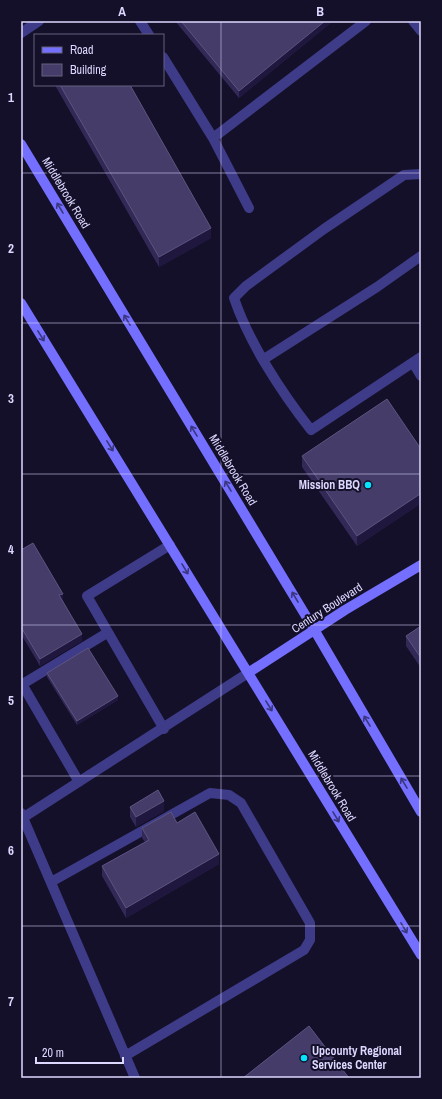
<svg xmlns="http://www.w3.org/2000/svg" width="442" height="1099" font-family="'Archivo Narrow',sans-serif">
<rect width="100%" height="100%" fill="#141029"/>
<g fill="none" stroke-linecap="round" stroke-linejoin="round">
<!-- lane -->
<path stroke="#3e3b88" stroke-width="10" d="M 140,21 L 149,35
M 413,21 L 421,31
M 163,57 L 213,138 L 249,208
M 213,138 L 366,21
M 421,174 L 404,175 L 324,229 L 246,286 L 234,298 C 249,343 282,393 311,430 L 421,357
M 264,359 L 377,287 L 421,256
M 413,363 L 421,376
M 22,684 L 79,782
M 21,685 L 107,633
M 164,729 L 87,596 L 170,545
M 21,813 L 135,1078
M 21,819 L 248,673
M 51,882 L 210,793 L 229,795 L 241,803 L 310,923 L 310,940 L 304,950 L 125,1056"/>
<!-- street -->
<path stroke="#3e3b88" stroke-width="10" d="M 21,33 L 39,21"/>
<!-- secondary -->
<path stroke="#746fff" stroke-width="10" d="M 21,144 L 315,631 L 421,812
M 21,303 L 421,955
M 248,673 L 345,610 L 421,565"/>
</g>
<!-- wall -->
<path fill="#332957" d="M 175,21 L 333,21 L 239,98 Z
M 56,85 L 130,85 L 211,238 L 159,267 L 56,87 Z
M 421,449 L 421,506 L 420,504 L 357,546 L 302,467 L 302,456 Z
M 21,550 L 63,601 L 82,641 L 40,666 L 21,634 Z
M 421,626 L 421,668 L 406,646 L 406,636 Z
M 47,673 L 118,700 L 77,725 L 47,677 Z
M 130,807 L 164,811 L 136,827 L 130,817 Z
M 177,823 L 219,864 L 126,918 L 102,876 L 102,866 L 145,842 L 142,838 L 142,828 Z"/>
<!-- shaded-wall -->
<path fill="#1f173d" d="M 325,21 L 333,21 L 239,98 L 239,91 Z
M 211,228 L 211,238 L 159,267 L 159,257 Z
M 420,494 L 420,504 L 357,546 L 357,536 Z
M 63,594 L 63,601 L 59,595 Z
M 82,634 L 82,641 L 40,666 L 40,659 Z
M 118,696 L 118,700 L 77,725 L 77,721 Z
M 164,801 L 164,811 L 136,827 L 136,817 Z
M 219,854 L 219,864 L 126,918 L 126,908 Z"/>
<!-- building -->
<path fill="#453c69" stroke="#5d5480" d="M 181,21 L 325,21 L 239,91 Z
M 60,85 L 130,85 L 211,228 L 159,257 Z
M 387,399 L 421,449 L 421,496 L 420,494 L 357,536 L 302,456 Z
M 33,543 L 63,594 L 59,595 L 82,634 L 40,659 L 21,627 L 21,550 Z
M 421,626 L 421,658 L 406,636 Z
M 88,648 L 118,696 L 77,721 L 47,673 Z
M 158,790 L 164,801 L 136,817 L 130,807 Z
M 171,812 L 177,823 L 195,812 L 219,854 L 126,908 L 102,866 L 149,840 L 142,828 Z
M 309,1026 L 349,1078 L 243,1078 Z"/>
<!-- one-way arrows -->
<defs><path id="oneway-shaft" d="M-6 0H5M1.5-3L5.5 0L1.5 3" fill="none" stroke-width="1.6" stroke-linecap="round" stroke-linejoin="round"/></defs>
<g stroke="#3a367f">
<use href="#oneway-shaft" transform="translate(60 208) rotate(-121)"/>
<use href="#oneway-shaft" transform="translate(127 320) rotate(-121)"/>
<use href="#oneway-shaft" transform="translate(41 336) rotate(58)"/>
<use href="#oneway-shaft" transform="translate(194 431) rotate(-121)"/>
<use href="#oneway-shaft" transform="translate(110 446) rotate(58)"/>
<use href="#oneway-shaft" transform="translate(228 486) rotate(-121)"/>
<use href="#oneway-shaft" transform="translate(185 569) rotate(59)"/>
<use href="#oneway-shaft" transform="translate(295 597) rotate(-121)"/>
<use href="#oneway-shaft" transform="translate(269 706) rotate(58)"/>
<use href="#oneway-shaft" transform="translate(367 721) rotate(-121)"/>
<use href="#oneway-shaft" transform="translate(404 783) rotate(-121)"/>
<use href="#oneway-shaft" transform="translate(336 817) rotate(59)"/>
<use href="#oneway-shaft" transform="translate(404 928) rotate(59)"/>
</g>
<!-- grid -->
<path fill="none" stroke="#ddd8ff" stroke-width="1" stroke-opacity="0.55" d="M 221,21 L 221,1078M 21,173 L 421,173M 21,323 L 421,323M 21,474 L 421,474M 21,625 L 421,625M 21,776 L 421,776M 21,926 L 421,926"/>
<!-- markers -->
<g fill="#04e4ff" stroke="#141029" stroke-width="1.5">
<circle cx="368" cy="485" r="4"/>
<circle cx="304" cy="1058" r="4"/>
</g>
<g text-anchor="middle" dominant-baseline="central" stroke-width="4" stroke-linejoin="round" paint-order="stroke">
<!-- street labels -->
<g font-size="12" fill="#ddd8ff" stroke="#141029">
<text transform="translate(66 193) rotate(59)">Middlebrook Road</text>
<text transform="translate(233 470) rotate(59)">Middlebrook Road</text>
<text transform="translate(327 608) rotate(-33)">Century Boulevard</text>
<text transform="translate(332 786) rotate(59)">Middlebrook Road</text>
</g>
<!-- poi labels -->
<g font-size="12" font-weight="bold" fill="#ddd8ff" stroke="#141029" text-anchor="end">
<text x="360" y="485">Mission BBQ</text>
<text x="312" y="1051" text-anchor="start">Upcounty Regional<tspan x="312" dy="14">Services Center</tspan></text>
</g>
</g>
<!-- border -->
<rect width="442" height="1099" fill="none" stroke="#141029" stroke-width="44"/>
<!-- legend -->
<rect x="34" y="34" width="130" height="52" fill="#141029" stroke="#64607f"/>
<rect x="42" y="47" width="20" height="6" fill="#746fff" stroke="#64607f"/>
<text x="70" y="54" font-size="12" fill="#ddd8ff">Road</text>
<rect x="42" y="64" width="20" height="12" fill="#453c69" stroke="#64607f"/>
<text x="70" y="74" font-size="12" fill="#ddd8ff">Building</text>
<!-- scale -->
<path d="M36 1057v6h87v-6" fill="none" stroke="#ddd8ff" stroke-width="2"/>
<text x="42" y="1057" font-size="12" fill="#ddd8ff" stroke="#141029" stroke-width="3" paint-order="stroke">20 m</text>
<rect x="22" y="22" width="398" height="1055" fill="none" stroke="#ddd8ff" stroke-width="1.5"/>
<g font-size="13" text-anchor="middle" font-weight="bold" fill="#ddd8ff">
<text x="122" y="16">A</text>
<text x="320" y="16">B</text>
<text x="11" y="102">1</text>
<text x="11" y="253">2</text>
<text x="11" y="403">3</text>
<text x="11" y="554">4</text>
<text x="11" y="705">5</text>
<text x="11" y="855">6</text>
<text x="11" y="1006">7</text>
</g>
</svg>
